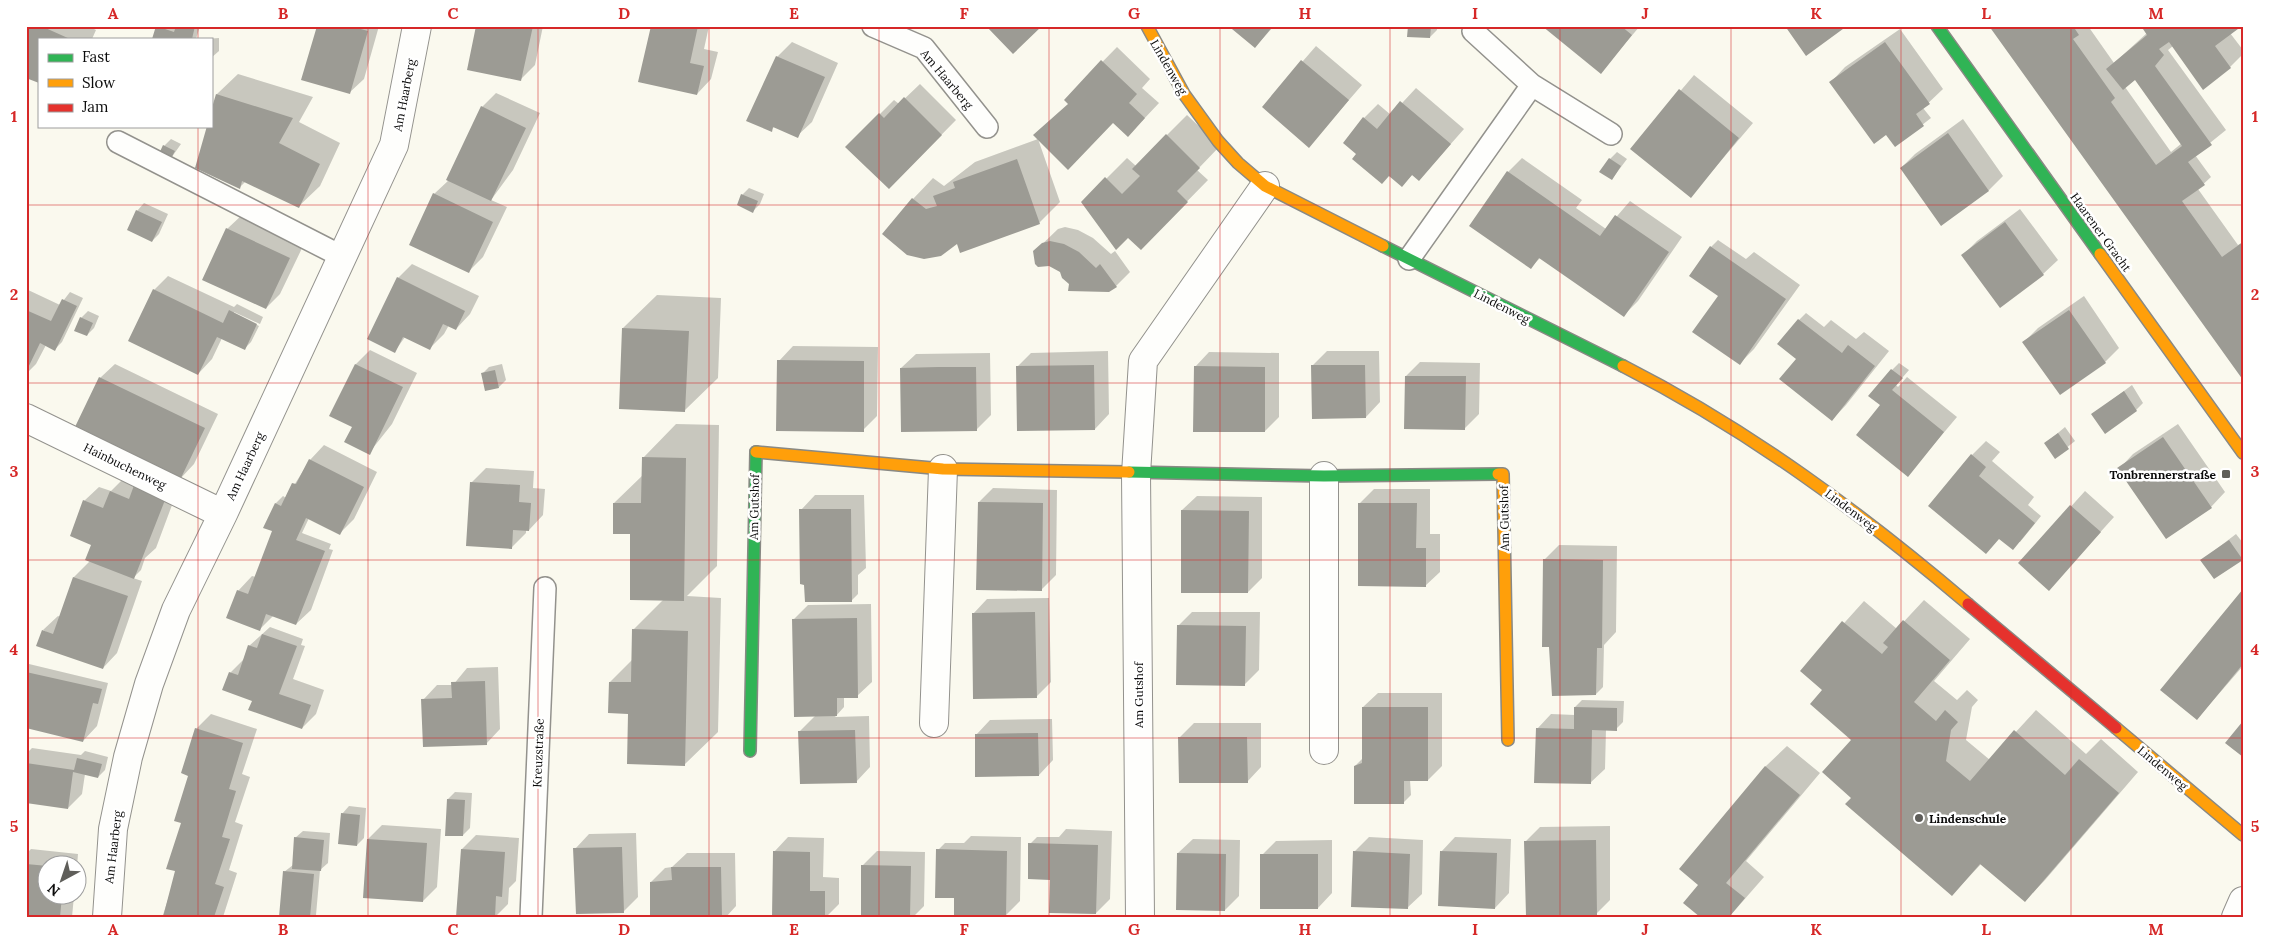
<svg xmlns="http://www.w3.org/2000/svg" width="2269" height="943" font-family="Lora,serif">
<rect width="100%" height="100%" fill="#faf9ee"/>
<path fill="#0003" fill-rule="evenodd" d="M26 26H88L96 30 92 39H39Z
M200 26 196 39H154L157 26Z
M318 26H379L364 79 349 93Z
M477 26H543L535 65 520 80Z
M652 26H709L704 49 718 52 711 79 697 94Z
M1236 26H1274L1255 47Z
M1409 26H1437V30L1430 37Z
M1545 26H1640L1601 72Z
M1991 26H2088L2114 63 2147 33H2230L2243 50V54L2230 67 2173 46 2168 50 2226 130 2195 155 2211 177 2198 189 2238 245 2243 242V378ZM2136 79 2182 143 2171 152 2125 87Z
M1900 29 1943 89 1923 108 1931 118 1895 146 1891 130 1831 82 1845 67Z
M219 38V51L211 58V39H204Z
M792 42 838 63 812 122 797 136 775 126 771 130 777 57Z
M1316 46 1362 85 1309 146 1263 107Z
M1117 47 1150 79 1142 88 1159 103 1142 121H1113L1069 104 1065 100Z
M238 74 313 97 299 122 340 143 320 186 299 206 246 181 239 188 211 126V116L217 94Z
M1694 75 1753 123 1691 196 1632 148Z
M920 84 956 120 889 188 847 147 894 100 899 104Z
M1416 88 1464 129 1419 180 1413 174 1402 185 1358 154 1364 118 1378 104 1391 115Z
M496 93 540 113 513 170 491 200 507 207 483 257 468 272 434 194 449 180 482 107Z
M1187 115 1220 146 1197 170 1208 180 1161 228 1128 236 1082 203 1127 158 1136 166Z
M1963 119 2003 176 1989 190 1941 224 1901 168 1915 154Z
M171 139 181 144 169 161 164 146Z
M1038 139 1060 202 1039 223 958 242 913 199 933 178 944 186 975 162Z
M1617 152 1627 159 1612 179 1610 159Z
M1522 158 1582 200 1576 208 1606 229 1630 201 1682 237 1638 301 1624 315 1540 258 1531 267 1508 172Z
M749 188 764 194 760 204 753 211 742 195Z
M144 203 168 214 159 234 152 241 128 229 137 211Z
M2020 209 2058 260 2043 274 2000 306 1963 255 1977 241Z
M242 215 304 244 280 294 266 308 227 229Z
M1065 227 1078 230 1093 238 1111 254 1115 251 1130 272 1116 286 1070 283 1061 272 1034 252 1058 229Z
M1718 240 1746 259 1754 252 1800 285 1754 349 1740 363 1719 295 1711 247Z
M412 264 479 296 470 314 456 329 449 325 444 334 430 348 405 337 395 351 398 278Z
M168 276 234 307 237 304 263 317 260 324 234 312V314L259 326 251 342 244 349 222 338 212 359 198 374 154 290Z
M26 289 60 305 70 292 83 298 62 342 55 349 46 345 36 364 26 374Z
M657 295 721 298 718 378 684 411 623 328Z
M2084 296 2119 348 2105 362 2024 342 2038 328Z
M88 311 99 316 94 328 87 335 81 318Z
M1806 313 1824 327 1831 320 1856 339 1864 332 1889 351 1846 405 1832 420 1797 358 1799 320Z
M793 346 878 347 877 416 863 430 779 361Z
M370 350 417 373 392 424 369 453 354 426 331 415 356 364Z
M1108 351 1109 414 1095 429 1017 367 1031 353Z
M1327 351H1379L1380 402 1366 417 1312 366Z
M1209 352 1279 353V417L1265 431 1195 367Z
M990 353 991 415 976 430 901 368 916 354Z
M1420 362 1480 363 1479 414 1465 428 1406 376Z
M1899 363 1909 370 1896 385 1898 387 1907 377 1957 417 1908 475 1882 405 1892 370Z
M115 364 218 414 194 464 180 479 100 378Z
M502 364 506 380 499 387 482 374 489 367Z
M2132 385 2143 403 2136 410 2093 414Z
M676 424 719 425 717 566 687 596 721 598 718 732 684 765 629 713 610 682 633 659 634 629 664 599 632 533 614 503 643 475V458Z
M2178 424 2225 492 2211 507 2119 469 2133 454Z
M2065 427 2075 441 2055 457 2046 443Z
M1986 441 2000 452 1992 461 2034 497 2028 505 2041 516 2020 542 2000 538 1972 455Z
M324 445 377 472 354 519 340 533 309 518 302 533 331 544 329 549 333 550 311 610 296 624 274 615 259 630 238 591 252 576 256 577 274 530 265 527 276 503 283 496 286 498 310 460Z
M486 468 534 471 533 488 545 489 543 515 529 530H526V533L511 548 471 483Z
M125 477 175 497 156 548 145 558 141 570 133 578 142 581 117 653 103 668 43 630 58 616 61 617 74 577 90 561 92 545 84 501 99 487 111 491Z
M993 488 1057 490 1056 575 1041 590 979 502Z
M1374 489H1430V534H1440V572L1425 586 1359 504Z
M2085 491 2114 517 2049 589 2020 563Z
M815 495H864L866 568 858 575V594L851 601 801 510Z
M1197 496 1262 497V578L1248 592 1182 510Z
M2236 534 2243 543V558L2214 578 2202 560Z
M1559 545 1617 546 1616 632 1604 645 1603 687 1596 694 1551 646 1544 560Z
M2243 591V666L2197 719Z
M1049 598 1051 682 1036 697 973 614 987 599Z
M1924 600 1970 639 1934 681 1957 700 1967 690 1978 700 1972 707 1966 740 1990 760 2036 710 2086 754 2101 739 2138 772 2045 880 2025 901 1981 864 1952 895 1853 798V739L1824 690 1801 671 1864 601 1897 629Z
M871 604 872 682 857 696H844V707L835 717 869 716 870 767 856 782 800 731 816 715 794 619 808 605Z
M1192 612H1260L1259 670 1245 684 1178 626Z
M270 627 303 639 301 645 305 646 293 679 324 690 316 714 302 728 254 700 230 673 245 658 249 646Z
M29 664 108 683 97 726 83 741 26 727V666Z
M498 667 500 729 486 744 423 700 437 685H453L467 668Z
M1378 693H1442V766L1428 780H1410L1411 795 1404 802 1355 766 1362 759 1363 707Z
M1582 700 1624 701 1623 722 1616 729H1606L1605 769 1590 783 1537 729 1551 714 1575 715V707Z
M211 714 257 729 242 774 250 777 235 822 243 825 229 870 237 873 223 917H167L163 915 177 871 196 729Z
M1052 719 1053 760 1039 775 976 735 990 720Z
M1194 723H1261V767L1247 782 1180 737Z
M1787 746 1820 773 1746 861 1764 877 1729 917H1702L1700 885 1681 869 1766 766Z
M32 748 81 755 85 751 108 757 105 770 98 777 85 774 82 794 68 808 26 802V754Z
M455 792 472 793 470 828 463 835 448 799Z
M349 806 366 808 364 838 357 845 342 814Z
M382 825 441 829 437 887 423 901 368 839Z
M1610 826V900L1596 914 1526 841 1540 827Z
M1066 829 1112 831 1110 899 1096 913 1051 877 1030 844 1037 837H1059Z
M303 831 330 833 328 863 320 870 316 915 280 917 284 872 293 865 295 838Z
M636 833 638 897 624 911 575 849 589 834Z
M476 835 519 838 516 881 509 888 508 904 495 917H469L462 849Z
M971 836 1021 837 1020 901 1005 916 938 850 945 843H964Z
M788 837 824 838 823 877 839 878V904L826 917H773L774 852Z
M1369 837 1423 840 1422 894 1407 908 1354 852Z
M1455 837 1511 839 1509 893 1495 908 1441 852Z
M1193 839 1240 840 1239 896 1225 910 1178 853Z
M1332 840V893L1318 908 1262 855 1276 841Z
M31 849 78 854 77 866H48V896H74L72 917H26V854Z
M877 851 925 852 924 906 913 917H862V866Z
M687 853H735L736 906 726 917H651V882L665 868 672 867Z"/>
<path fill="#9c9b94" d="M26 26H41L70 39H39V83L26 78Z
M156 26 174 32 176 26H195L192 39H152Z
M317 26H350L368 31 350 94 301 80Z
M476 26H533L521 81 467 70Z
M651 26H698L690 63 704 66 697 95 638 82Z
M986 26H1042L1013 54Z
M1234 26H1273L1255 48 1232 29Z
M1408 26H1431L1430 38 1407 37Z
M1542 26H1621L1632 35 1601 74Z
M1785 26H1847L1806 56Z
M1989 26H2073L2079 35 2073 39 2115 98 2111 102 2156 165 2182 146 2135 80 2123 90 2106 69 2147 35 2141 26H2242L2215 46 2231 68 2203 90 2169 42 2159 49 2164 55 2155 66 2212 145 2188 162 2205 185 2182 201 2222 257 2243 242V380Z
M1885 42 1930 104 1916 114 1924 126 1895 147 1886 135 1874 144 1829 82Z
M776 56 825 77 798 138 773 127 772 132 746 121Z
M1101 60 1137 94 1129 103 1145 118 1128 137 1113 123 1068 170 1033 135 1068 104 1064 100Z
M1301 60 1349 100 1309 148 1262 107Z
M1679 89 1739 138 1691 198 1630 149Z
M216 94 293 118 279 143 320 164 299 208 242 181 240 189 195 168 207 126H211V111Z
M904 97 942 135 889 189 845 147 879 113 884 118Z
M1400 101 1451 144 1419 181 1412 175 1402 187 1389 176 1382 184 1352 159 1356 154 1343 143 1363 117 1377 129Z
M481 106 526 128 491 201 446 180Z
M1948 133 1989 191 1941 226 1900 168Z
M1166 134 1200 168 1177 191 1188 202 1141 250 1128 238 1116 250 1081 202 1105 177 1122 194 1140 176 1132 169Z
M163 145 175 151 169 162 158 156Z
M1609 158 1621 166 1612 180 1599 172Z
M1017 159 1040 224 960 253 957 244 941 256 924 259 907 255 882 234 912 198 926 209 937 206 933 196 955 188 953 182Z
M1507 171 1600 236 1615 215 1669 252 1624 317 1539 258 1531 269 1469 226Z
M433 193 493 222 469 273 409 245Z
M741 194 758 201 753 213 737 205Z
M136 210 162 222 152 242 127 230Z
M2005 222 2044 275 2000 308 1961 255Z
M226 228 290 258 266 309 202 280Z
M1050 241 1064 244 1079 252 1096 268 1100 264 1117 287 1109 292 1068 291 1069 284 1062 278 1060 272 1049 266 1038 267 1035 264 1033 251 1042 243Z
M1710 246 1786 299 1740 365 1692 332 1718 296 1689 276Z
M397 277 465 311 456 330 443 324 430 350 403 337 395 353 367 339Z
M153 289 223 323 229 310 257 324 245 350 217 337 198 375 128 341Z
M62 299 77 306 55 351 40 343 26 372V310L51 321Z
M2069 310 2106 363 2060 395 2022 342Z
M80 317 93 323 87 336 74 331Z
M1798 319 1842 353 1848 345 1875 366 1832 421 1779 379 1796 359 1777 344Z
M622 328 689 331 685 412 619 409Z
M777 360 864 361V432L776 431Z
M355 364 403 387 370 455 344 442 352 427 329 416Z
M1094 365 1095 430 1017 431 1016 366Z
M1311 365H1365L1366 418 1312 419Z
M1194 366 1265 367V432H1193Z
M938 367H976L977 431 901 432 900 368Z
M1891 369 1903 378 1892 390 1944 432 1908 477 1856 435 1880 405 1868 396Z
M495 370 499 388 485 391 481 373Z
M1405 376H1466L1465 430 1404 429Z
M99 377 205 428 180 480 74 429Z
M2124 391 2137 411 2105 434 2091 414Z
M2058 433 2069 449 2055 459 2044 443Z
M2163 437 2212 508 2166 539 2117 468Z
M1971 454 1986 467 1979 476 2035 523 2013 550 1999 539 1986 554 1928 506Z
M642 457 686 458 684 601 630 600V534H613V503H641Z
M309 459 364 487 340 535 306 518 296 540 325 551 296 625 266 614 260 631 226 618 237 590 248 594 272 531 263 528 275 503 281 506 292 483 296 484Z
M136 480 167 495 134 579 85 560 91 545 70 536 83 500 103 508 110 491 129 499Z
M470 482 520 485 519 502 531 503 529 531 513 530 512 549 466 546Z
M978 502 1043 503 1042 591 976 590Z
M1358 503H1417L1416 548H1426V587L1358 586Z
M2070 505 2101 532 2049 591 2018 563Z
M799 509H851L852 602H805L804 585 800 584Z
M1181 510 1249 511 1248 593H1181Z
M2229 540 2243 560 2214 579 2200 560Z
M1543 559 1603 560 1602 648H1597L1596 695 1552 696 1549 647H1542Z
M73 577 128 596 103 669 36 646 42 630 53 634Z
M2243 589V664L2197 720 2160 690Z
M1035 612 1037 698 973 699 972 613Z
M857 618 858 698H837V716L794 717 792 619Z
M1903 620 1950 660 1914 702 1936 721 1945 710 1958 722 1951 730 1946 761 1970 781 2014 730 2065 775 2079 759 2119 793 2025 902 1980 864 1952 896 1845 804 1851 798 1822 772 1851 740 1810 704 1822 690 1800 671 1842 621 1882 654 1888 647 1883 643Z
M1177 625 1246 626 1245 686 1176 685Z
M632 629 688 631 685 766 627 764 628 714 608 713 609 682H631Z
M262 634 297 646 279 694 311 705 302 729 248 710 252 701 222 690 229 672 238 675 248 645 257 648Z
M26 672 102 689 98 704 93 703 83 742 26 728Z
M485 681 487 745 423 747 421 699 452 698 451 682Z
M1362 707H1428V781H1404V804H1354V766L1362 763Z
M1574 707 1617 708V731L1592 730 1591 784 1534 783 1536 728 1574 729Z
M2243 721V757L2225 743Z
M195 728 243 743 229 789 236 791 222 837 230 839 215 884 224 887 214 917H163L175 871 166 869 181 823 174 821 188 776 181 773Z
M855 730 857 783 800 784 798 731Z
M1038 733 1039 776 975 777V734Z
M1178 737H1247L1248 783H1179Z
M77 758 102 764 98 778 73 772 68 809 26 803V763L74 770Z
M1765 766 1800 795 1726 883 1745 898 1729 917H1700L1683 903 1698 885 1679 869Z
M447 799 465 800 463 836H445Z
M341 813 360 815 357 846 338 844Z
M294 837 324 840 321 871 292 869Z
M367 839 427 843 423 902 363 898Z
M1596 840 1597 915 1526 916 1524 841Z
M1028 843 1098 845 1096 914 1049 913 1050 880 1028 879Z
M622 847 624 913 576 914 573 848Z
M461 849 505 852 502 897 496 896 495 917H456Z
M936 849 1007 851 1006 917 954 916V898H935Z
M773 851 810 852V891H825V917H772Z
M1353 851 1410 854 1408 909 1351 907Z
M1440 851 1497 853 1495 909 1438 906Z
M1177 853 1226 854 1225 911 1176 910Z
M1260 854H1318V909H1260Z
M26 864 48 866V896H62L60 917H26Z
M861 865 911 866 910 917H861Z
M671 867H721L722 917H650V882L672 880Z
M283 871 314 874 310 917H279Z"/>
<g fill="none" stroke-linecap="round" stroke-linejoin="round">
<g stroke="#93928d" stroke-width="24">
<path id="lane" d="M873 26 924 48 987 127
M1473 31 1532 85 1611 134
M118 142 341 256
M1409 259 1532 85
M531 917 545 588"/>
</g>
<g stroke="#93928d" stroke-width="30">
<path id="street" d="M26 418 223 514
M934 723 943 469
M1324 750V476
M107 917 113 829 128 757 149 684 176 610 223 514 394 145 417 26
M1140 917 1136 474 1143 361 1265 186
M2236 917 2243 901"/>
</g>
<g stroke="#898984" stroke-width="14">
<path id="fast" d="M1937 26 2100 254
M1383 246 1623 366
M1129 472 1324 476 1498 474
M750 751 756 452"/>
</g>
<g stroke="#898984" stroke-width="14">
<path id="slow" d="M1147 26 1184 94 1218 141 1238 163 1265 186 1383 246
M2100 254 2243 453
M1623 366C1749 430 1861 513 1968 604
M756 452 943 469 1129 472
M1498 474H1503L1508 740
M2116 728 2243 835"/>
</g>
<g stroke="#898984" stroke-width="14">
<path id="jam" d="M1968 604 2116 728"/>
</g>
<use href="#lane" stroke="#fefefc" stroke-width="21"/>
<use href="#street" stroke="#fefefc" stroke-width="28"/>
<use href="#fast" stroke="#30b455" stroke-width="11"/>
<use href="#slow" stroke="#ff9f0a" stroke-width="11"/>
<use href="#jam" stroke="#e5322d" stroke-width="11"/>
</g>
<path fill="none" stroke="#d62828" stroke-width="1" stroke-opacity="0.55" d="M198 26V39M368 26V917M538 26V917M709 26V917M879 26V917M1049 26V917M1220 26V917M1390 26V917M1560 26V917M1731 26V917M1901 26V917M2071 26V917M198 126V917M26 205H2243M26 383H2243M26 560H2243M26 738H2243"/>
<g fill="#5f5e5a" stroke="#fff" stroke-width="2">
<rect x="2221" y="469" width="10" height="10" rx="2.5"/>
<circle cx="1919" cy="818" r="5"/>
</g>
<g text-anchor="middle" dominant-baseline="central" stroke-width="5" stroke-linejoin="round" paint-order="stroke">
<g font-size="12" fill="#0b0b0b" stroke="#fff">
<text transform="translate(1169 67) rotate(60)">Lindenweg</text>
<text transform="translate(947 79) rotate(50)">Am Haarberg</text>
<text transform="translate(404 95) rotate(-79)">Am Haarberg</text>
<text transform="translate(2101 232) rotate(54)">Haarener Gracht</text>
<text transform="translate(1502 306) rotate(27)">Lindenweg</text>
<text transform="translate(125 466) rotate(26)">Hainbuchenweg</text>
<text transform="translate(245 466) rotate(-65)">Am Haarberg</text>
<text transform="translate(754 507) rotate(-89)">Am Gutshof</text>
<text transform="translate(1851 510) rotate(37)">Lindenweg</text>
<text transform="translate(1504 518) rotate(-91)">Am Gutshof</text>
<text transform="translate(1138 695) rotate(-90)">Am Gutshof</text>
<text transform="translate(538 753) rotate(-88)">Kreuzstraße</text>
<text transform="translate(2163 768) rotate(40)">Lindenweg</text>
<text transform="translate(113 847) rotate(-83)">Am Haarberg</text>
</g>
<g font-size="12" font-weight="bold" fill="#0b0b0b" stroke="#fff" text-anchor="end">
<text x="2216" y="474">Tonbrennerstraße</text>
<text x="1929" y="818" text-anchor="start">Lindenschule</text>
</g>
</g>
<rect width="2269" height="943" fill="none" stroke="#ffffff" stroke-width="55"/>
<rect x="38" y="38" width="175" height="90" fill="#ffffff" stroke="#9d9d9d"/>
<rect x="48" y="54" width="25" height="8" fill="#30b455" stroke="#9d9d9d"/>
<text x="82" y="62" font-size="15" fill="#0b0b0b">Fast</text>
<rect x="48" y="79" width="25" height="8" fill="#ff9f0a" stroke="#9d9d9d"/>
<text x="82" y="88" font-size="15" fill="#0b0b0b">Slow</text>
<rect x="48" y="104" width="25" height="8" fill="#e5322d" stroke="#9d9d9d"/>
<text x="82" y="112" font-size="15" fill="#0b0b0b">Jam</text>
<g transform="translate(62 880) rotate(220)"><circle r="24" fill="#ffffff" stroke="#9d9d9d"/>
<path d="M0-4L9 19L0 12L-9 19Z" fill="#5f5e5a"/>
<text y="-8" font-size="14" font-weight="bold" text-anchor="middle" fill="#0b0b0b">N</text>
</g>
<rect x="28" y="28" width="2214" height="888" fill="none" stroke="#d62828" stroke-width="2"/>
<g font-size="16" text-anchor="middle" font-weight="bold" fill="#d62828">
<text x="113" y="19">A</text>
<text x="283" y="19">B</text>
<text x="453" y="19">C</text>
<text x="624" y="19">D</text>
<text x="794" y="19">E</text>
<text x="964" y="19">F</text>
<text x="1134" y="19">G</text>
<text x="1305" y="19">H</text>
<text x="1475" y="19">I</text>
<text x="1645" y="19">J</text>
<text x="1816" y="19">K</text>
<text x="1986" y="19">L</text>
<text x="2156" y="19">M</text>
<text x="14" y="122">1</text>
<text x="2255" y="122">1</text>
<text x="14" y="300">2</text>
<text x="2255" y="300">2</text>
<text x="14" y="477">3</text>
<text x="2255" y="477">3</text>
<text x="14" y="655">4</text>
<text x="2255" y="655">4</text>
<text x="14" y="832">5</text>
<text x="2255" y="832">5</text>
<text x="113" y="935">A</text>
<text x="283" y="935">B</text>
<text x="453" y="935">C</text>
<text x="624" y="935">D</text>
<text x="794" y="935">E</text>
<text x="964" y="935">F</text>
<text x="1134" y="935">G</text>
<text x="1305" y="935">H</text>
<text x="1475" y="935">I</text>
<text x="1645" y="935">J</text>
<text x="1816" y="935">K</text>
<text x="1986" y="935">L</text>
<text x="2156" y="935">M</text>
</g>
</svg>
